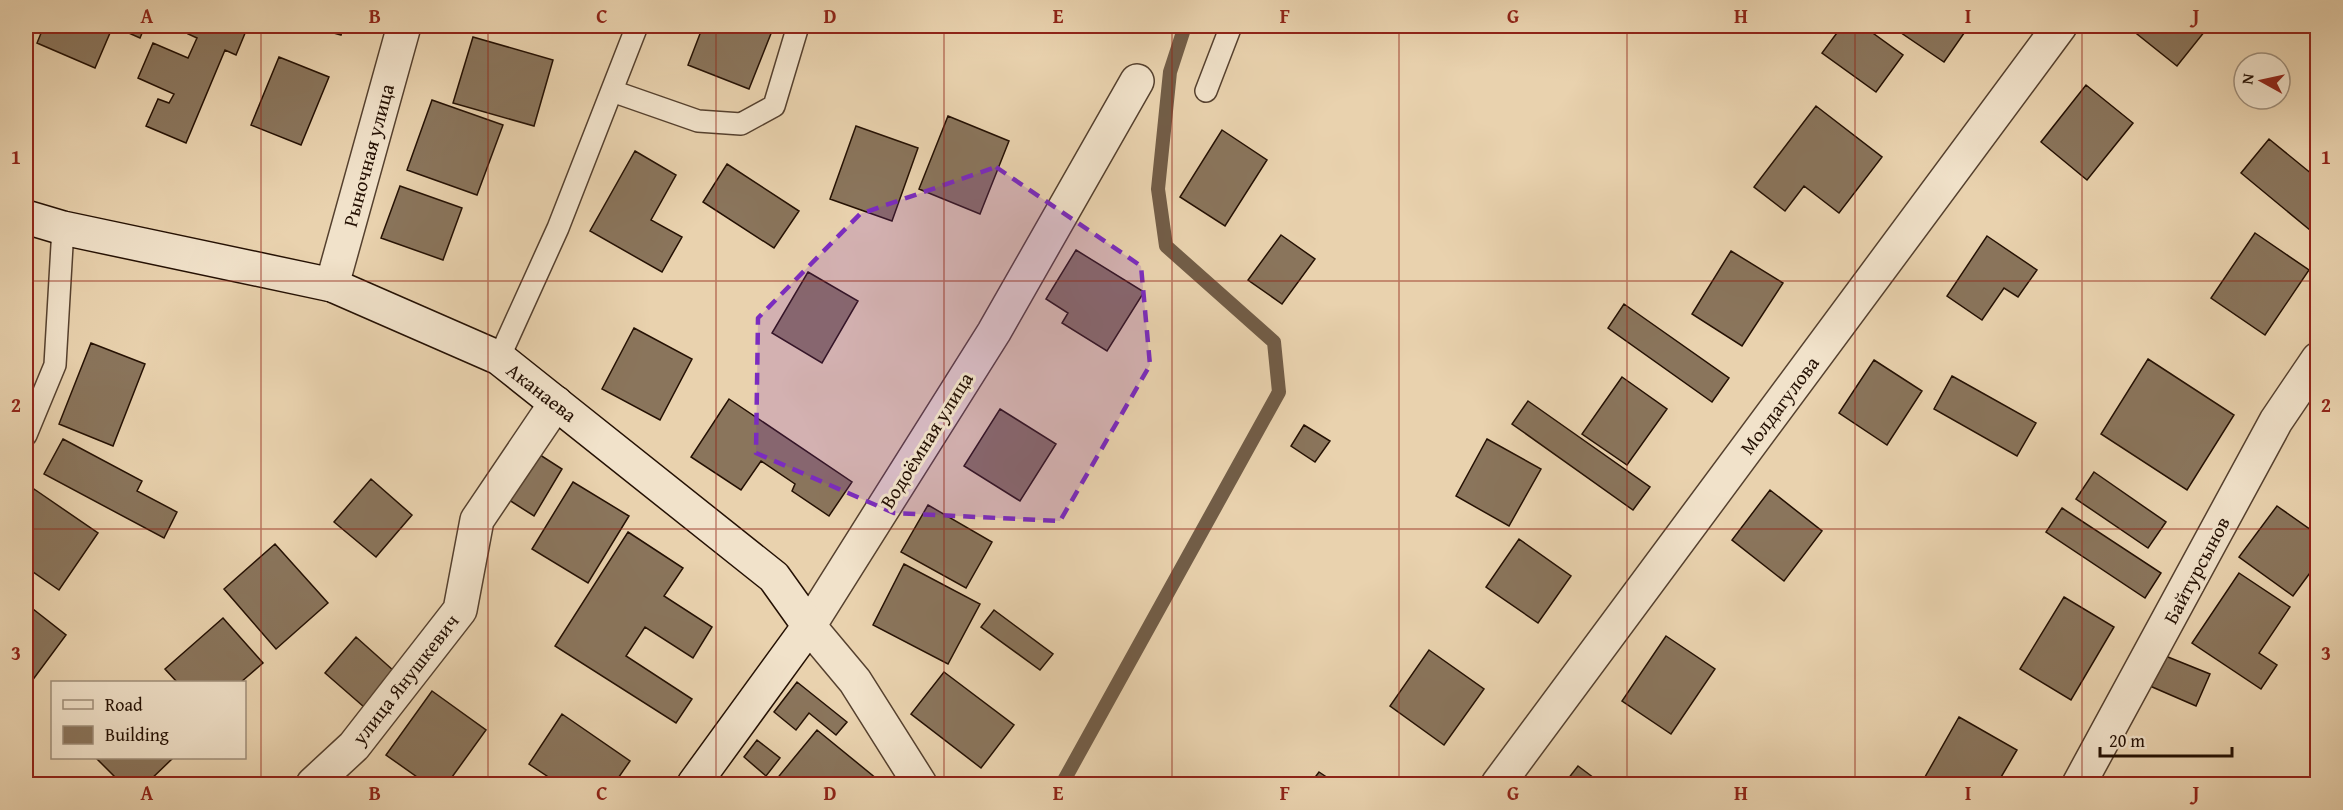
<svg xmlns="http://www.w3.org/2000/svg" width="2343" height="810" font-family="'Gentium Book Plus',serif">
<rect width="100%" height="100%" fill="#e9d2ae"/>
<filter id="stains"><feTurbulence type="fractalNoise" baseFrequency=".00333" numOctaves="4"/><feColorMatrix values="0 0 0 0 .2 0 0 0 0 .09 0 0 0 0 .02 0 0 0 .5 -.17"/></filter>
<radialGradient id="worn" r=".72"><stop offset=".6" stop-color="#630" stop-opacity="0"/><stop offset="1" stop-color="#630" stop-opacity=".3"/></radialGradient>
<g fill="none" stroke-linecap="round" stroke-linejoin="round">
<path stroke="#725d47" stroke-width="14" d="M1062 784 1279 392 1274 342 1166 246 1158 189 1170 72 1185 26"/>
</g>
<path fill="#8a755c" stroke="#241003" stroke-width="1.5" d="M44 26H145L140 38 113 26 95 68 37 43Z
M192 26H248L236 55 225 50 186 143 146 126 158 99 169 103 174 94 138 78 153 43 188 58 197 38 188 34Z
M309 26H344L341 35Z
M703 26H774L749 89 688 65Z
M1842 26H1863L1903 55 1876 92 1822 53Z
M1891 26H1969L1944 62Z
M2127 26H2209L2177 66Z
M473 37 553 60 534 126 453 103Z
M279 57 329 77 301 145 251 125Z
M2086 85 2133 123 2087 180 2041 142Z
M432 100 503 125 477 195 407 170Z
M1816 106 1882 157 1839 213 1804 186 1785 211 1754 187Z
M948 116 1009 141 980 214 919 189Z
M856 126 918 148 892 221 830 199Z
M1222 130 1267 160 1225 226 1180 197Z
M2269 139 2318 179 2316 235 2241 173Z
M635 151 676 175 651 220 682 237 662 272 590 231Z
M727 164 799 211 774 248 703 202Z
M400 186 462 208 443 260 381 238Z
M2255 233 2309 270 2265 335 2211 298Z
M1281 235 1315 259 1282 304 1248 280Z
M1987 236 2037 270 2018 297 2004 288 1982 320 1947 296Z
M1076 250 1144 292 1107 351 1062 323 1068 313 1046 299Z
M1731 251 1783 283 1742 346 1692 314Z
M808 272 858 301 822 363 772 333Z
M1624 304 1729 378 1712 402 1608 328Z
M634 328 692 359 660 420 602 389Z
M91 343 145 364 113 446 59 424Z
M2148 359 2234 415 2187 490 2101 434Z
M1874 360 1922 391 1887 445 1839 413Z
M1952 376 2036 423 2017 456 1934 409Z
M1622 377 1667 409 1627 465 1582 434Z
M729 399 852 482 829 516 792 491 795 484 761 461 741 490 691 457Z
M1528 401 1650 487 1633 510 1512 424Z
M1000 409 1056 444 1020 501 964 466Z
M1304 425 1330 441 1315 462 1291 446Z
M63 439 142 481 137 491 177 512 164 538 44 474Z
M1487 439 1541 469 1509 526 1456 496Z
M537 453 562 469 534 516 509 500Z
M2094 472 2166 522 2148 548 2076 499Z
M371 479 412 515 376 557 334 522Z
M573 482 629 516 588 583 532 549Z
M34 489 98 533 59 590 26 567V502Z
M1770 490 1822 531 1784 581 1732 540Z
M928 505 992 542 966 588 901 552Z
M2277 506 2318 535V562L2293 596 2239 557Z
M2062 508 2161 573 2145 598 2046 532Z
M628 532 683 568 664 596 712 627 693 658 645 627 626 656 692 699 676 723 555 646Z
M1519 539 1571 576 1538 623 1486 587Z
M275 544 328 603 276 649 224 589Z
M904 564 980 604 948 664 873 625Z
M2239 573 2290 607 2259 653 2277 665 2261 689 2192 643Z
M2064 597 2114 627 2071 700 2020 669Z
M33 609 66 635 26 689V619Z
M994 610 1053 654 1040 670 981 627Z
M223 618 263 663 241 682H177L165 669Z
M1666 636 1715 669 1671 734 1622 701Z
M356 637 394 671 364 707 325 673Z
M1429 650 1484 689 1444 745 1390 706Z
M2163 655 2210 674 2196 706 2150 686Z
M944 672 1014 725 981 768 911 714Z
M797 682 847 722 836 735 809 713 796 730 774 712Z
M432 691 486 730 447 784H427L386 755Z
M562 714 630 761 614 784H559L529 764Z
M1959 717 2017 750 1997 784H1921Z
M817 730 877 779 872 784H780L775 781Z
M757 740 780 758 766 776 744 757Z
M96 758H173L146 784H122Z
M1578 766 1602 784H1564Z
M1319 772 1337 784H1310Z"/>
<g fill="none" stroke-linecap="round" stroke-linejoin="round">
<g stroke="#55402e" stroke-width="24">
<path id="lane" d="M612 91 698 121 741 124 774 106 798 26
M1206 91 1231 26
M499 358 558 228 637 26
M26 435 55 365 63 228"/>
</g>
<g stroke="#55402e" stroke-width="36">
<path id="street" d="M332 285 404 26
M313 784 354 746 460 610 477 520 556 403
M920 784 855 681 809 626 994 332 1137 81
M1498 784 2060 26
M2079 784 2276 421 2318 359"/>
</g>
<g stroke="#241003" stroke-width="36">
<path id="secondary" d="M26 217 63 228 332 285 499 358 774 577 809 626 694 784"/>
</g>
<use href="#lane" stroke="#f1e2ca" stroke-width="21"/>
<use href="#street" stroke="#f1e2ca" stroke-width="33"/>
<use href="#secondary" stroke="#f1e2ca" stroke-width="33"/>
</g>
<path fill="#7b2cbf" fill-opacity="0.2" stroke="#7b2cbf" stroke-width="4.5" stroke-dasharray="12 8" stroke-linejoin="round" d="M996 167 1141 266 1150 365 1060 521 894 513 756 453 758 318 860 214Z"/>
<path fill="none" stroke="#8f2418" stroke-width="1.5" stroke-opacity="0.55" d="M261 26V784M488 26V784M716 26V784M944 26V784M1172 26V784M1399 26V784M1627 26V784M1855 26V784M2082 26V784M26 281H2318M26 529H2318"/>
<g text-anchor="middle" dominant-baseline="central" stroke-width="6" stroke-linejoin="round" paint-order="stroke">
<g font-size="20" fill="#241003" stroke="#f1e2ca">
<text transform="translate(368 155) rotate(-75)">Рыночная улица</text>
<text transform="translate(542 392) rotate(38)">Аканаева</text>
<text transform="translate(1779 405) rotate(-53)">Молдагулова</text>
<text transform="translate(926 440) rotate(-58)">Водоёмная улица</text>
<text transform="translate(2196 570) rotate(-62)">Байтурсынов</text>
<text transform="translate(405 679) rotate(-52)">улица Янушкевич</text>
</g>
</g>
<rect width="2343" height="810" fill="none" stroke="#e9d2ae" stroke-width="66"/>
<rect x="51" y="681" width="195" height="78" fill="#f1e2ca" stroke="#9f8e7a" stroke-width="1.5"/>
<rect x="63" y="700" width="30" height="9" fill="#f1e2ca" stroke="#9f8e7a" stroke-width="1.5"/>
<text x="105" y="711" font-size="18" fill="#241003">Road</text>
<rect x="63" y="726" width="30" height="18" fill="#8a755c" stroke="#9f8e7a" stroke-width="1.5"/>
<text x="105" y="741" font-size="18" fill="#241003">Building</text>
<g transform="translate(2262 81) rotate(278)"><circle r="28" fill="#f1e2ca" stroke="#9f8e7a" stroke-width="1.5"/>
<path d="M0-4.5L10 22L0 15L-10 22Z" fill="#8f2418"/>
<text y="-9" font-size="16" font-weight="bold" text-anchor="middle" fill="#241003">N</text>
</g>
<path d="M2100 747v9h132v-9" fill="none" stroke="#241003" stroke-width="3"/>
<text x="2109" y="747" font-size="18" fill="#241003" stroke="#f1e2ca" stroke-width="4.5" paint-order="stroke">20 m</text>
<rect x="33" y="33" width="2277" height="744" fill="none" stroke="#8f2418" stroke-width="2"/>
<g font-size="20" text-anchor="middle" font-weight="bold" fill="#8f2418">
<text x="147" y="23">A</text>
<text x="375" y="23">B</text>
<text x="602" y="23">C</text>
<text x="830" y="23">D</text>
<text x="1058" y="23">E</text>
<text x="1285" y="23">F</text>
<text x="1513" y="23">G</text>
<text x="1741" y="23">H</text>
<text x="1968" y="23">I</text>
<text x="2196" y="23">J</text>
<text x="16" y="164">1</text>
<text x="2326" y="164">1</text>
<text x="16" y="412">2</text>
<text x="2326" y="412">2</text>
<text x="16" y="660">3</text>
<text x="2326" y="660">3</text>
<text x="147" y="800">A</text>
<text x="375" y="800">B</text>
<text x="602" y="800">C</text>
<text x="830" y="800">D</text>
<text x="1058" y="800">E</text>
<text x="1285" y="800">F</text>
<text x="1513" y="800">G</text>
<text x="1741" y="800">H</text>
<text x="1968" y="800">I</text>
<text x="2196" y="800">J</text>
</g>
<rect width="100%" height="100%" filter="url(#stains)"/>
<rect width="100%" height="100%" fill="url(#worn)"/>
</svg>
